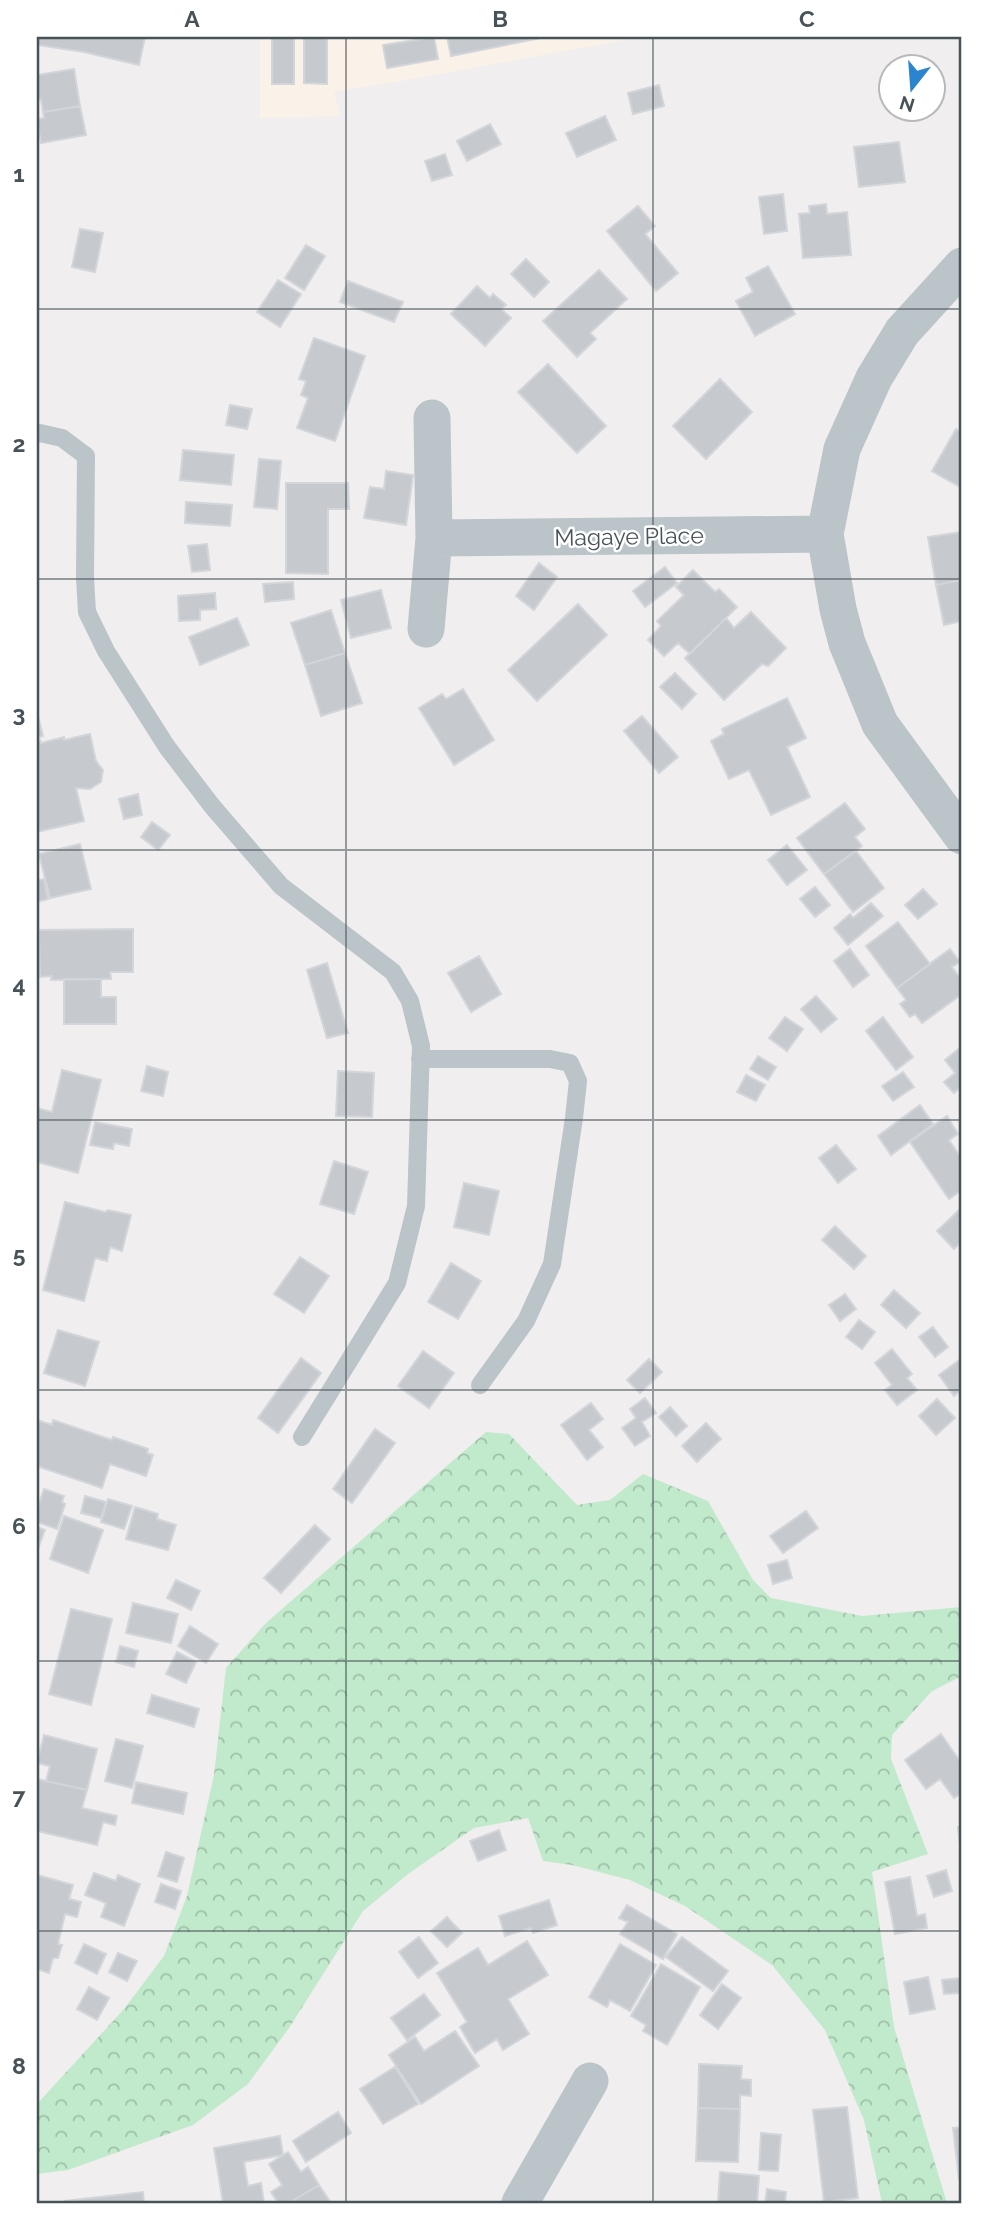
<svg xmlns="http://www.w3.org/2000/svg" width="999" height="2240" font-family="Raleway,sans-serif">
<defs>
<pattern id="forest-crowns" width="20" height="18" patternUnits="userSpaceOnUse" patternTransform="scale(1.75)"><rect width="20" height="18" fill="#c0eacb"/><path d="M2 6a3 3 0 1 1 6 0M12 15a3 3 0 1 1 6 0" fill="none" stroke="#9ec0a8"/></pattern>
</defs>
<rect width="100%" height="100%" fill="#f0eeee"/>
<path fill="#faf2e8" d="M260 37H641L407 80 334 92 340 116 260 118Z"/>
<path fill="url(#forest-crowns)" d="M486 1432 509 1434 577 1505 610 1500 643 1474 708 1501 753 1580 771 1598 862 1616 962 1607V1676L932 1691 892 1735 891 1759 928 1854 872 1872 894 2027 947 2203H882L864 2120 825 2030 772 1965 685 1906 630 1880 572 1865 543 1861 528 1818 474 1828 408 1874 363 1911 289 2028 248 2084 193 2125 68 2170 37 2174V2104L124 2009 164 1956 187 1896 214 1775 226 1668 267 1622Z"/>
<path fill="#c6c9cd" stroke="#d2d5d9" stroke-width="2" d="M37 37H145L139 65 84 52 37 45Z
M272 37H294V84H272Z
M304 37H327V84L304 83Z
M434 37 438 59 387 68 383 45Z
M447 37H541V38L451 56Z
M74 69 80 106 43 112 41 99 37 100V75Z
M659 85 664 106 633 114 628 93Z
M80 106 86 135 41 143 37 119 44 118 43 112Z
M605 116 616 140 577 157 566 133Z
M490 124 501 144 467 161 457 141Z
M899 142 905 182 859 187 854 147Z
M445 154 452 175 432 181 425 161Z
M783 194 787 231 764 234 759 197Z
M826 204 827 214 847 212 851 255 803 258 799 214 810 213 809 206Z
M638 206 655 226 645 234 678 273 656 291 607 231Z
M80 229 103 233 95 272 72 267Z
M306 245 325 256 304 290 285 278Z
M526 259 549 282 534 297 511 274Z
M768 266 795 314 755 336 736 301 753 292 746 278Z
M599 270 627 299 590 333 596 339 577 357 543 321Z
M278 280 301 294 280 327 257 312Z
M348 281 403 302 394 322 340 302Z
M477 286 490 298 493 294 506 305 501 309 511 318 485 346 451 314Z
M314 338 365 356 335 441 297 428 308 398 301 395 306 381 299 379Z
M548 364 606 426 577 453 518 392Z
M720 379 752 412 706 459 673 426Z
M230 405 252 409 247 429 226 425Z
M956 429 962 433V488L932 471Z
M183 450 234 455 231 485 180 480Z
M259 459 281 461 277 509 254 507Z
M386 471 413 475 406 525 364 518 370 487 384 489Z
M286 483H348L349 509H328V574L286 573Z
M186 502 232 505 230 526 185 523Z
M962 532V580L936 585 928 537Z
M207 544 210 570 192 572 188 546Z
M539 563 557 577 534 610 516 596Z
M665 567 677 583 645 607 633 591Z
M693 570 715 592 719 589 737 607 690 654 678 643 664 656 648 640 661 626 657 621 684 595 676 587Z
M962 580V621L944 625 936 585Z
M293 582 294 599 265 602 263 584Z
M381 590 391 628 351 638 341 600Z
M215 593 216 609 200 610V620L179 621 178 596Z
M578 604 607 635 537 701 508 670Z
M331 610 345 653 305 665 291 623Z
M751 612 786 648 768 666 762 664 724 700 685 658 726 618 734 628Z
M237 618 249 645 200 665 189 637Z
M345 653 362 703 321 716 305 665Z
M675 673 696 694 682 709 660 687Z
M463 689 494 740 454 765 419 708 442 694 446 699Z
M787 698 806 738 787 747 810 797 771 815 749 770 729 779 711 741 724 734 722 729Z
M37 712 43 736 37 738Z
M642 716 678 757 659 773 624 731Z
M90 734 96 761 103 770 101 782 90 789 76 788 84 821 37 832V741L40 740 41 743 64 737V740Z
M138 794 142 815 124 819 119 799Z
M845 803 865 829 855 837 862 846 824 874 797 838Z
M152 822 170 835 158 850 141 837Z
M80 844 91 889 50 898 39 854Z
M787 845 807 870 787 885 768 860Z
M856 851 884 888 853 912 824 874Z
M44 879 48 899 37 902V880Z
M815 887 830 905 815 917 800 899Z
M923 889 937 904 918 919 905 905Z
M871 903 883 916 848 945 834 928 850 914 853 918Z
M898 922 930 964 897 988 866 946Z
M133 929V972H110L111 979 51 980 52 976 40 977 39 930Z
M850 949 869 975 853 987 834 961Z
M950 949 960 962 952 967 962 981V994L922 1023 915 1014 910 1017 900 1004 906 1000 897 988Z
M479 956 501 994 471 1012 448 973Z
M327 963 348 1033 327 1038 307 970Z
M64 979H101V997H116V1024H64Z
M816 996 837 1019 821 1032 801 1009Z
M785 1017 803 1029 787 1051 769 1038Z
M883 1017 913 1057 896 1070 866 1031Z
M962 1046V1086L954 1093 944 1082 955 1073 945 1060Z
M758 1056 776 1067 768 1080 750 1069Z
M147 1066 168 1072 163 1096 141 1091Z
M62 1070 101 1080 78 1173 37 1162V1108L52 1112Z
M338 1071 374 1073 372 1117 336 1116Z
M903 1072 914 1087 893 1101 882 1086Z
M746 1075 765 1085 756 1101 737 1092Z
M920 1105 933 1124 891 1155 878 1136Z
M947 1116 958 1134 949 1140 962 1159V1190L949 1199 910 1142Z
M95 1122 132 1129 129 1146 114 1143 113 1149 90 1145Z
M836 1145 856 1169 838 1183 819 1158Z
M334 1161 368 1172 354 1214 320 1204Z
M464 1183 499 1191 489 1235 454 1227Z
M65 1202 105 1212 108 1210 131 1215 122 1251 110 1247 107 1261 95 1258 84 1301 43 1290Z
M962 1207V1241L954 1249 937 1231Z
M835 1226 866 1256 854 1269 822 1240Z
M300 1257 329 1276 304 1313 274 1294Z
M451 1263 481 1281 458 1319 428 1302Z
M894 1290 920 1313 906 1328 881 1305Z
M845 1294 856 1309 840 1321 829 1305Z
M859 1320 875 1332 862 1349 846 1337Z
M933 1327 948 1347 935 1357 919 1337Z
M58 1330 99 1342 85 1386 44 1373Z
M892 1349 912 1374 907 1378 917 1390 897 1405 885 1390 892 1385 875 1363Z
M423 1351 454 1373 429 1408 398 1386Z
M301 1358 321 1373 278 1433 258 1418Z
M962 1358V1389L954 1396 939 1375Z
M649 1359 662 1372 640 1393 627 1380Z
M645 1398 656 1413 642 1422 650 1436 635 1446 622 1428 636 1418 630 1409Z
M937 1399 955 1418 936 1435 919 1416Z
M591 1403 603 1419 589 1430 603 1447 587 1460 561 1425Z
M670 1407 687 1426 676 1436 659 1417Z
M37 1420 52 1425 53 1420 112 1440 113 1437 148 1449 147 1453 153 1455 146 1476 110 1464 102 1488 37 1466Z
M706 1423 721 1439 697 1462 682 1446Z
M375 1429 395 1443 352 1503 333 1489Z
M44 1489 64 1496 62 1502 65 1504 57 1529 37 1522V1510Z
M85 1496 106 1502 101 1518 81 1513Z
M108 1499 132 1506 124 1529 101 1522Z
M135 1507 158 1514 157 1519 176 1525 168 1550 126 1539Z
M806 1511 818 1528 783 1553 770 1536Z
M64 1516 103 1530 88 1573 50 1559Z
M315 1525 330 1539 281 1593 264 1578Z
M37 1527 45 1530 37 1551Z
M787 1560 792 1578 773 1584 768 1565Z
M176 1580 200 1591 191 1610 167 1598Z
M133 1603 178 1614 171 1643 126 1633Z
M71 1609 112 1619 91 1705 49 1694Z
M190 1626 218 1644 206 1663 178 1646Z
M120 1646 138 1651 134 1667 116 1662Z
M177 1652 196 1662 186 1683 166 1674Z
M152 1695 199 1709 194 1727 147 1713Z
M941 1734 962 1764V1793L954 1798 940 1779 926 1789 905 1760Z
M44 1735 97 1749 87 1790 46 1781 50 1766 37 1763Z
M116 1739 143 1746 132 1788 105 1781Z
M37 1779 87 1790 82 1808 117 1816 115 1825 103 1822 97 1845 37 1831Z
M136 1782 187 1793 183 1814 132 1803Z
M958 1827H962V1862Z
M499 1830 506 1850 478 1861 470 1841Z
M166 1852 184 1858 177 1882 158 1876Z
M946 1870 952 1891 934 1897 927 1876Z
M94 1873 116 1881 118 1875 140 1884 124 1926 101 1917 106 1903 85 1895Z
M37 1875 73 1885 69 1899 81 1902 77 1917 65 1914 58 1944 62 1945 58 1958H53L49 1973 37 1969Z
M910 1877 917 1916 925 1914 927 1928 895 1934 885 1882Z
M161 1884 181 1891 175 1909 155 1902Z
M549 1900 557 1925 533 1933 531 1928 505 1936 499 1916Z
M627 1905 677 1934 663 1959 620 1934 628 1922 619 1918Z
M447 1917 462 1933 447 1947 431 1931Z
M419 1937 438 1963 418 1978 399 1952Z
M682 1937 728 1971 713 1991 666 1957Z
M527 1941 548 1975 508 1999 529 2034 503 2050 497 2039 475 2053 460 2027 467 2022 437 1973 478 1948 488 1965Z
M84 1944 106 1954 97 1974 75 1963Z
M620 1944 656 1965 630 2011 610 2000 607 2007 589 1997Z
M118 1953 137 1961 127 1981 109 1972Z
M661 1964 700 1987 667 2045 643 2031 646 2025 631 2016Z
M928 1977 935 2009 910 2014 904 1982Z
M960 1978 961 1993 944 1994 942 1980Z
M722 1984 741 1998 718 2029 700 2015Z
M89 1987 109 1998 97 2020 77 2009Z
M424 1994 440 2015 407 2040 391 2018Z
M455 2031 479 2066 421 2104 389 2055 415 2037 424 2051Z
M699 2064 742 2066 741 2079 751 2080V2096L740 2095V2109L698 2108Z
M395 2067 418 2104 383 2124 360 2089Z
M847 2107 858 2198 824 2202 813 2110Z
M698 2108 740 2109 738 2162 696 2161Z
M338 2112 351 2133 306 2162 293 2141Z
M962 2127V2179H959L953 2128Z
M761 2133 781 2135 778 2171 759 2170Z
M280 2136 283 2155 244 2162 248 2186 261 2183 264 2203H223L214 2148Z
M288 2152 301 2172 308 2167 319 2185 289 2203H278L271 2192 282 2185 269 2164Z
M720 2172 759 2176 757 2203H718Z
M319 2185 331 2203H289Z
M767 2189 786 2192 785 2203H765Z
M143 2192 144 2203H65V2201Z"/>
<g fill="none" stroke-linecap="round" stroke-linejoin="round">
<path stroke="#bac4c9" stroke-width="18" d="M37 434 40 433 62 438 86 456 85 578 87 612 106 651 167 747 212 806 281 886 393 972 410 1001 421 1046 416 1206 397 1283 302 1437
M420 1059H550L570 1063 578 1081 574 1118 552 1264 526 1321 480 1385"/>
<path stroke="#bac4c9" stroke-width="37" d="M962 266 902 332 874 378 842 449 825 534 838 609 847 643 880 724 962 836
M434 538 825 534
M426 629 434 538 432 418
M520 2203 590 2081"/>
</g>
<path fill="none" stroke="#485359" stroke-width="2" stroke-opacity="0.55" d="M346 37V2203M653 37V2203M37 309H962M37 579H962M37 850H962M37 1120H962M37 1390H962M37 1661H962M37 1931H962"/>
<g text-anchor="middle" dominant-baseline="central" stroke-width="5" stroke-linejoin="round" paint-order="stroke">
<g font-size="23" fill="#485359" stroke="#fff">
<text transform="translate(629 536) rotate(-1)">Magaye Place</text>
</g>
</g>
<rect width="999" height="2240" fill="none" stroke="#ffffff" stroke-width="77"/>
<g transform="translate(912 88) rotate(197)"><circle r="33" fill="#ffffff" stroke="#b6babd" stroke-width="2"/>
<path d="M0-5L12 26L0 18L-12 26Z" fill="#2a85ce"/>
<text y="-10" font-size="19" font-weight="bold" text-anchor="middle" fill="#485359">N</text>
</g>
<rect x="38" y="38" width="922" height="2164" fill="none" stroke="#485359" stroke-width="2.5"/>
<g font-size="23" text-anchor="middle" font-weight="bold" fill="#485359">
<text x="192" y="27">A</text>
<text x="500" y="27">B</text>
<text x="807" y="27">C</text>
<text x="19" y="182">1</text>
<text x="19" y="452">2</text>
<text x="19" y="722">3</text>
<text x="19" y="993">4</text>
<text x="19" y="1263">5</text>
<text x="19" y="1534">6</text>
<text x="19" y="1804">7</text>
<text x="19" y="2074">8</text>
</g>
</svg>
